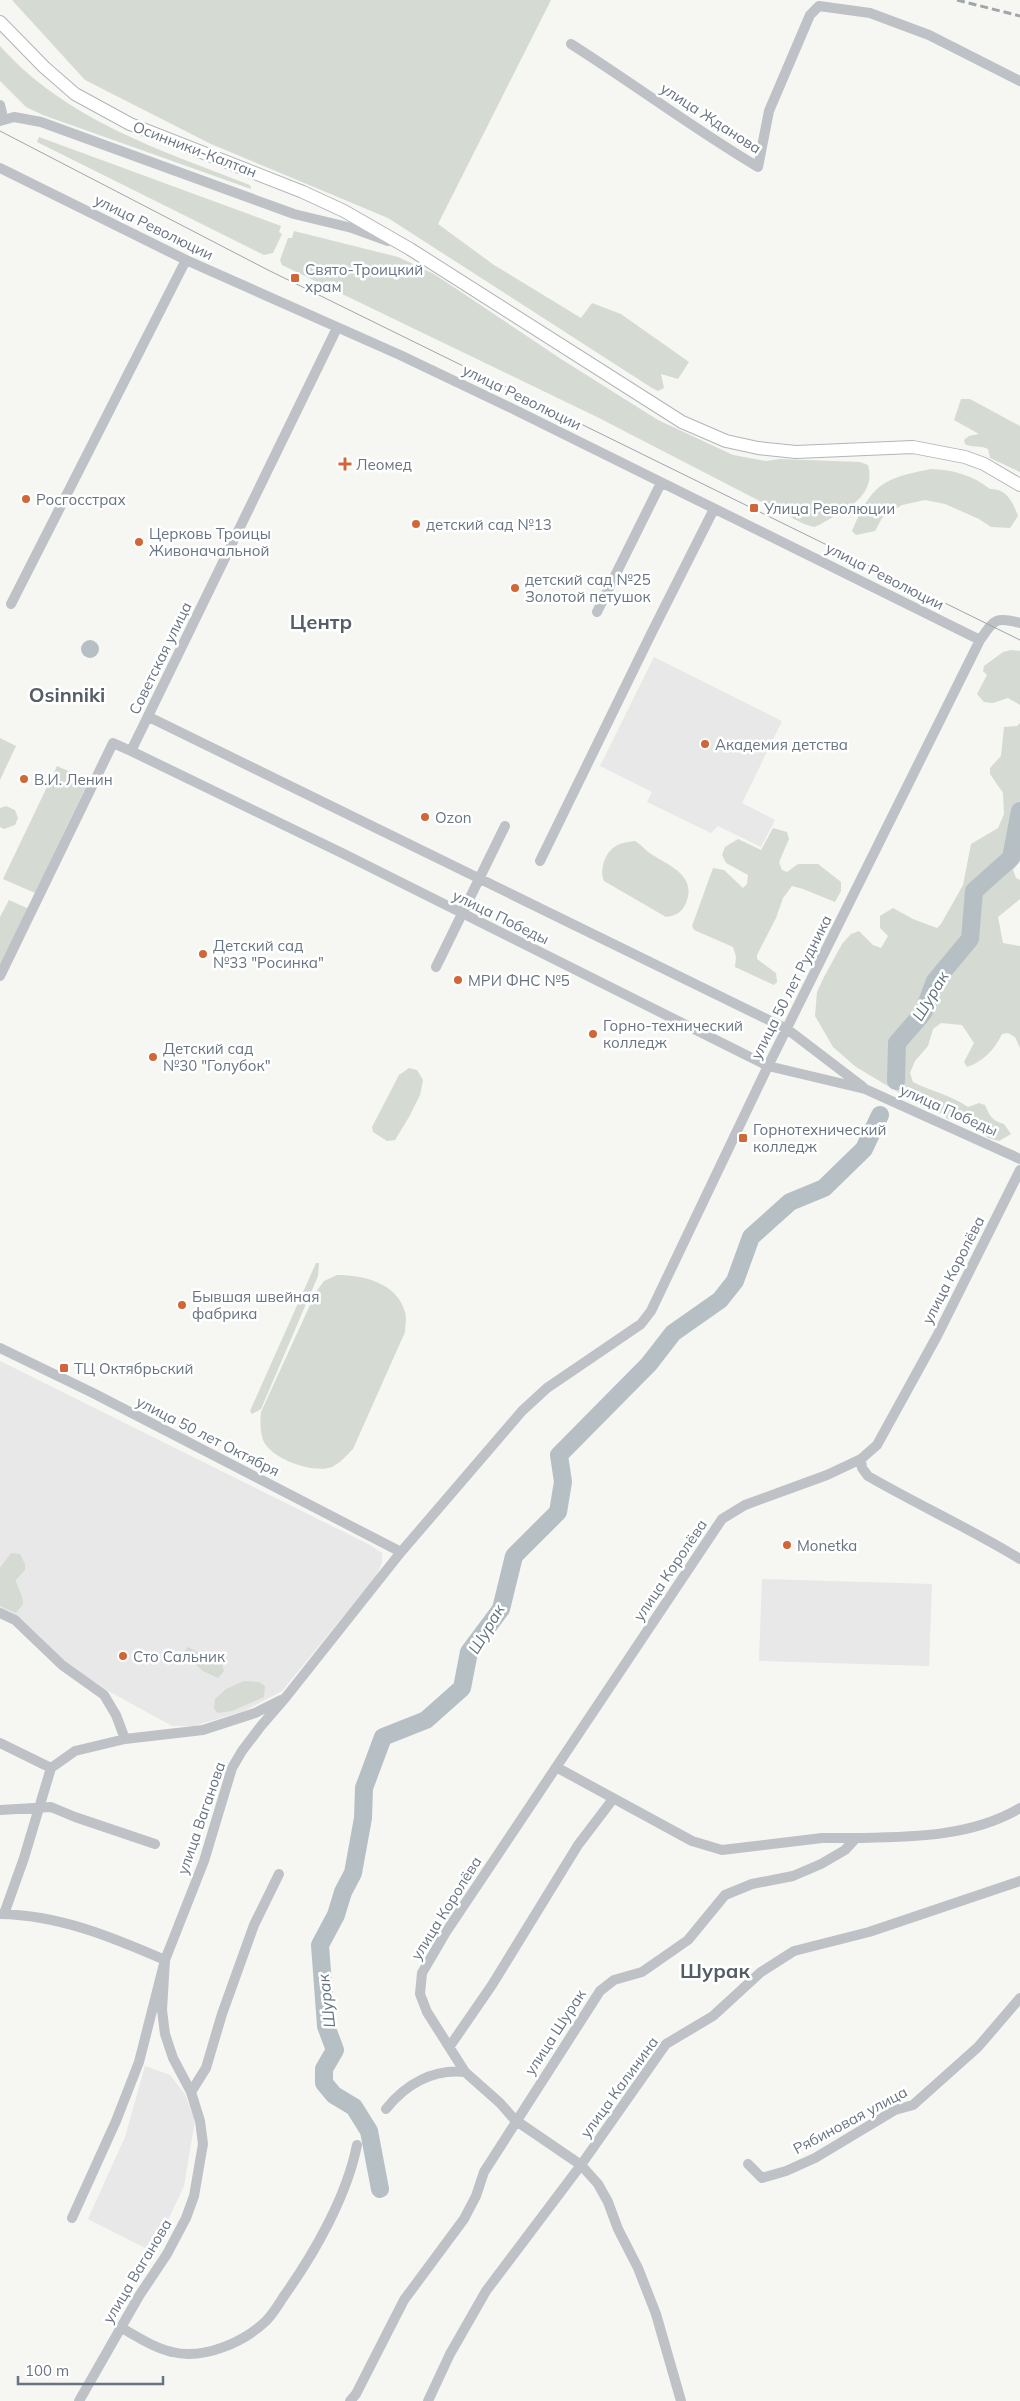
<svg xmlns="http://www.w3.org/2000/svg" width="1020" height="2401" font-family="Mulish,sans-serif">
<rect width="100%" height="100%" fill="#f6f6f3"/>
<path fill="#e7e8e7" d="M654 657 782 721 742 803 775 820 761 847 718 826 711 833 647 802 652 792 600 766Z
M0 1361 368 1544 382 1553V1562L377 1575 282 1691 244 1711 194 1726H172L81 1676 0 1609Z
M762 1579 932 1584 929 1666 759 1661Z
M145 2066 170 2075 185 2094 195 2120 184 2186 153 2252 88 2219 125 2137Z"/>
<path fill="#d5dad3" d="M12 0H551L438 224 494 265 581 318 592 303 621 314 689 362 678 379 661 374 664 388 658 391 652 388 388 218 211 144 85 80Z
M0 46C66 120 160 150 250 185L251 189 43 115 26 107 0 81Z
M39 137 281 226 279 232 282 234 273 253 264 255 37 142Z
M294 231 398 257 434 274 561 359 658 420 733 455 766 461 780 459 860 462 868 465C877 498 842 511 819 525L814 527 804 524 599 418 282 265 280 260 288 238H292Z
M961 399H970L1020 426V472L990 458 988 449C980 445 972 448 965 444L964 440 969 436 979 434 954 420Z
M931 469C954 470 972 475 990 489 1006 488 1013 502 1018 516L1010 528 991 527 979 519 945 504 925 500 902 505 892 511 882 518 875 531 856 535 852 531C871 485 883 478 931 469Z
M1011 650 1020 651V705L1008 698 993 703 984 702 977 694 987 675 983 671 984 666 1003 652Z
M1020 723V861L1013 870 1016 878 1020 880V899L998 917 1003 943 1020 946V1048L1015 1037 1008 1033 1002 1034C995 1049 983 1062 967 1067L964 1062 974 1043 962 1025 941 1023 933 1029 928 1046 915 1061 910 1073 913 1082C931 1091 953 1096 968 1107L979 1103 985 1105C990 1116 992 1121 1004 1124L1011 1134 999 1141 988 1138 979 1126 962 1117 956 1120 947 1119 945 1115 917 1104 910 1097 903 1095 856 1067 833 1047 815 1016 817 992 824 977 842 944 851 934 859 931 873 945 881 948 888 936 880 928V916L893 908 913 919 937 928 941 924 963 885 971 844 998 828 1004 814 1003 793 990 774V768L1001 756 1004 727 1017 726Z
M0 738 16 746 0 780Z
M57 766 89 780 35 893 3 879Z
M6 806 15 810 18 818 15 825 4 829 0 827V808Z
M773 828 787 832 789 839 779 862 782 870 787 872 798 864H818L841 882V891L835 902 803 889 792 886 783 898 776 918 757 955V959L776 973 777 982 774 985 735 967 736 957 733 947 694 930 692 926 713 868 724 870 743 888 747 884 748 875 726 863 722 855 725 847 738 839 761 850Z
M635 841C640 844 643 847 647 851 665 865 698 873 686 903 681 913 677 915 666 917L604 881C599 870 605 852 616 846 622 842 629 842 635 841Z
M9 900 29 909 0 969V917Z
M409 1068 417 1070 423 1080 420 1095 409 1117 395 1140 387 1141 373 1132 372 1127 399 1075Z
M316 1263H319L318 1276 261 1409 252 1414 250 1411Z
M337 1275C364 1275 397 1283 405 1312 407 1318 405 1326 405 1332L353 1449C346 1456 340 1463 332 1467 313 1474 271 1459 263 1440 260 1430 260 1422 261 1412L316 1292 324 1281Z
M11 1553 20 1554 25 1564V1570L16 1580C16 1586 23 1594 23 1604L16 1613 0 1606V1568Z
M188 1647 222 1665 224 1671 218 1678 203 1671 183 1653Z
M244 1681 259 1682 265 1686 264 1697 232 1711 218 1713 214 1709 215 1699 226 1689Z"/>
<path fill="#b6bfc4" d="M81 649a9 9 0 1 1 18 0a9 9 0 1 1-18 0Z"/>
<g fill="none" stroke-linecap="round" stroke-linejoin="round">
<path stroke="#b6bfc4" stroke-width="18" d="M896 1081 897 1043 923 1013 935 981 970 939 974 891 1011 858 1020 811
M380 2189 369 2131 354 2107 334 2095 324 2083V2069L335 2050 326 2026 320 1945 336 1915 343 1892 353 1873 363 1818 364 1788 383 1737 426 1720 462 1688 469 1652 501 1609 514 1556 558 1512 563 1482 559 1455 649 1364 673 1333 720 1300 735 1281 751 1237 790 1202 824 1188 864 1149 880 1115"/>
<g stroke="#b2b5b9" stroke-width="14">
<path id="major" d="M0 22 44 67 75 94 130 124 303 192 344 211 410 249 682 422 726 441 758 448 796 452 913 447 965 457 984 464 1020 485"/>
</g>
<path stroke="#bec1c5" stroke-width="10" d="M571 44C634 84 694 129 758 167L769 111 810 15 819 6 870 13 929 35 1020 81
M0 105 2 113 0 120
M0 121 14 117 41 122 294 214 352 228 388 241
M0 168 186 260 400 355 509 407 980 640C994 620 995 616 1020 623
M11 604 186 260
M597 612 661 483
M149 717 787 1029 863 1087
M131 751 346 855 768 1066 865 1089 1020 1159
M540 861 652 632 714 509
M436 967 505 826
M0 976 113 743 131 751 337 328
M0 1348 93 1393 401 1552
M861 1459 862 1468 868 1476C918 1505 971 1529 1020 1559
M0 1613 15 1620 62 1665 104 1695 116 1715 125 1739
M0 1743 51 1768 75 1751 125 1739 203 1730 255 1713 281 1700
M556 1767 692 1841 722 1850 822 1838H856
M0 1810 51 1807 75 1817 155 1844
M0 1914C59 1915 112 1937 165 1960L139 2062 116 2121 72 2218
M4 1914 24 1858 51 1768
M450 2046 492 1985 578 1845 613 1799
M465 2072 500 2103 515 2120 581 2165 598 2184 608 2202 618 2229 638 2268 656 2314 681 2401
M191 2092 206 2068 222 2014 254 1925 279 1874
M386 2109C406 2084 433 2069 465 2072L427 2012 420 1994 422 1973 446 1932 722 1519 745 1505 827 1475 861 1459 877 1445 937 1336 1020 1170
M748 2164 762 2178 786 2171 815 2158 895 2110 913 2105 978 2047 1020 1998
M120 2327C136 2336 154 2348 172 2352 204 2360 244 2342 266 2321 273 2314 279 2304 284 2296 314 2254 347 2196 357 2145
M79 2401 139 2296 167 2254 186 2218 194 2196 203 2144 200 2121 191 2092 173 2058 165 2034 162 2010 165 1960 204 1861 232 1768 242 1751 261 1726 286 1697 401 1552 522 1411 547 1388 641 1324 651 1311 768 1066 980 640
M350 2401 356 2394 404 2300 464 2219 476 2196 484 2172 600 1991 614 1980 642 1972 688 1940 725 1895 752 1884 793 1876 821 1864 845 1850 856 1838C911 1837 971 1837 1020 1808
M428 2401 450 2354 486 2291 581 2165 666 2044 713 2016 761 1972 794 1951 869 1932 1020 1881"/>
<use href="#major" stroke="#fff" stroke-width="12"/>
<path stroke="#a0a5aa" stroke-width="1" d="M0 131 268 270 1020 640"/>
<path stroke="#a0a5aa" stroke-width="3" stroke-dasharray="8 4" stroke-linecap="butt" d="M957 0 1020 16"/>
</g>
<g fill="#d16638" stroke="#fff" stroke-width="2">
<rect x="290" y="273" width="10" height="10" rx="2.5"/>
<path d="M342.5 456.5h5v5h5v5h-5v5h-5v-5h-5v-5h5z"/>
<circle cx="26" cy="499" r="5"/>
<rect x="749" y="503" width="10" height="10" rx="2.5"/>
<circle cx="416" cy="524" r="5"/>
<circle cx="139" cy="542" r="5"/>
<circle cx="515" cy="588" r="5"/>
<circle cx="705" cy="744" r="5"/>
<circle cx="24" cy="779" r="5"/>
<circle cx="425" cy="817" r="5"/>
<circle cx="203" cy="954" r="5"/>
<circle cx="458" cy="980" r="5"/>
<circle cx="593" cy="1034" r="5"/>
<circle cx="153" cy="1057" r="5"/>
<rect x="738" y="1133" width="10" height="10" rx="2.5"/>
<circle cx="182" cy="1305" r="5"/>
<rect x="59" y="1363" width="10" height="10" rx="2.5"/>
<circle cx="787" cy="1545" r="5"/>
<circle cx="123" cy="1656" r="5"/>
</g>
<g text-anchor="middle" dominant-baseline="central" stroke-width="5" stroke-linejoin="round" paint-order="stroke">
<g font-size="15" fill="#687481" stroke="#fff">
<text transform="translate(711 118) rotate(33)">улица Жданова</text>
<text transform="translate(195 149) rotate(21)">Осинники-Калтан</text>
<text transform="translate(154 227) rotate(26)">улица Революции</text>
<text transform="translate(522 397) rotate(26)">улица Революции</text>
<text transform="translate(885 576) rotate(27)">улица Революции</text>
<text transform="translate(160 658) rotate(-64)">Советская улица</text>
<text transform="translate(501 917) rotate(26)">улица Победы</text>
<text transform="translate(791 987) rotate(-63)">улица 50 лет Рудника</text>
<text transform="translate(949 1110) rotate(24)">улица Победы</text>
<text transform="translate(953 1270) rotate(-63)">улица Королёва</text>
<text transform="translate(208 1436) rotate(27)">улица 50 лет Октября</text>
<text transform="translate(670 1570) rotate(-56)">улица Королёва</text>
<text transform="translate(201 1818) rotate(-71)">улица Ваганова</text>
<text transform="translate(446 1908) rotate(-58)">улица Королёва</text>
<text transform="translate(555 2032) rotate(-57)">улица Шурак</text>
<text transform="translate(619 2087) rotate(-54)">улица Калинина</text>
<text transform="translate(850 2120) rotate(-28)">Рябиновая улица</text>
<text transform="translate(137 2271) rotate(-59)">улица Ваганова</text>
</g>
<g font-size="15" fill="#687481" stroke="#fff" text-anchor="start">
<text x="305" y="269">Свято-Троицкий<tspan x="305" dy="17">храм</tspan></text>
<text x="356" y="464">Леомед</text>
<text x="36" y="499">Росгосстрах</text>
<text x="764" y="508">Улица Революции</text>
<text x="426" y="524">детский сад №13</text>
<text x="149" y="533">Церковь Троицы<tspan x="149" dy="17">Живоначальной</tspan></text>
<text x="525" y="579">детский сад №25<tspan x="525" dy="17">Золотой петушок</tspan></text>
<text x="715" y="744">Академия детства</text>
<text x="34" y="779">В.И. Ленин</text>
<text x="435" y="817">Ozon</text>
<text x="213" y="945">Детский сад<tspan x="213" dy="17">№33 "Росинка"</tspan></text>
<text x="468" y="980">МРИ ФНС №5</text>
<text x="603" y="1025">Горно-технический<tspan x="603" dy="17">колледж</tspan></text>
<text x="163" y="1048">Детский сад<tspan x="163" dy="17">№30 "Голубок"</tspan></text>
<text x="753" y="1129">Горнотехнический<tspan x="753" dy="17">колледж</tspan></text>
<text x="192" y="1296">Бывшая швейная<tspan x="192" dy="17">фабрика</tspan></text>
<text x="74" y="1368">ТЦ Октябрьский</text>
<text x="797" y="1545">Monetka</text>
<text x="133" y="1656">Сто Сальник</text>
</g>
<g font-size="16" font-style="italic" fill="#64757d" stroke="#fff">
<text transform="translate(930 996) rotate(-59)">Шурак</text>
<text transform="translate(486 1629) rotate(-59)">Шурак</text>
<text transform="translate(326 2001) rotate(-97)">Шурак</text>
</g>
<g font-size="20" font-weight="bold" fill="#555e67" stroke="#fff">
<text x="321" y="621">Центр</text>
<text x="67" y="694">Osinniki</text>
<text x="715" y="1970">Шурак</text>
</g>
</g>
<path d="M18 2376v8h145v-8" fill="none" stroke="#687481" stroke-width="2.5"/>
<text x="25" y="2376" font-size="15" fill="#687481" stroke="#ffffff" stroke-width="4" paint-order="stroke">100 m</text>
</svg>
